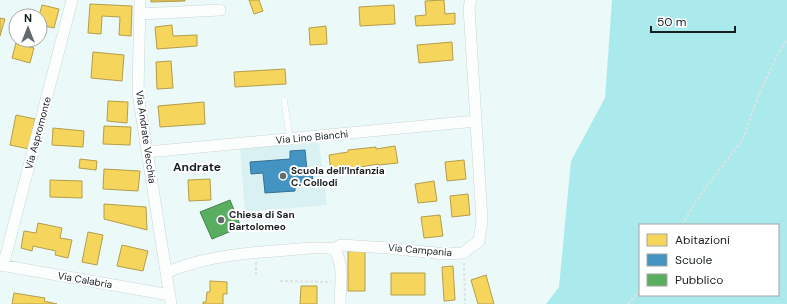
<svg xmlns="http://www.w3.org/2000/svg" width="787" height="304" font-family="'DM Sans',sans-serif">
<rect width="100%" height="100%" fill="#ecf9f9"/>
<path fill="#d9f1f2" d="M319 143 327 205 245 212 240 148Z"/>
<path fill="#aaeaed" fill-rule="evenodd" d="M612 0H787V304H546L559 287 571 161 605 98ZM640 225H778V295H640Z"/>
<path fill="#f6d55c" stroke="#b39e4a" d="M151 0H185V1L151 2Z
M249 0H259L263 11 254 14Z
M444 0 445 14 455 13V24L416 26 415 16 426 15 425 1Z
M90 4 132 6 131 36 119 35 120 17 102 16 101 34 88 33Z
M42 5 59 9 54 28 40 25 39 16Z
M394 5 395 24 360 26 359 7Z
M0 18 5 19 0 36Z
M172 25 173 36 197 35V46L157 49 155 27Z
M326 26 327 44 310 45 309 28Z
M452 42 453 60 419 63 417 45Z
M16 43 34 48 30 63 12 58Z
M93 52 124 55 122 81 91 78Z
M171 61 173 88 157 89 156 62Z
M285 69 286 84 235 87 234 72Z
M108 101 128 102 127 123 107 121Z
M204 102 205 124 160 127 158 106Z
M16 115 35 119 29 149 10 145Z
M104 126 131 127 130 145 103 144Z
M53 128 84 131 83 147 52 145Z
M395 146 398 163 378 165V164L331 172 329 155 348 152V150L376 147V149Z
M80 159 97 161 96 170 79 168Z
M464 160 466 179 447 181 445 162Z
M104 169 140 171 138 191 103 189Z
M210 179 211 200 189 201 188 180Z
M50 180 82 181V198L50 197Z
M434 181 437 201 418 203 415 184Z
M468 194 470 215 452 217 450 196Z
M104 204 146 207 147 230 104 219Z
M440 215 443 236 424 238 421 217Z
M38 223 62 228 60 238 72 240 68 258 55 255 56 251 33 246 32 251 21 248 24 231 36 233Z
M88 232 103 235 97 265 82 262Z
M122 245 148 251 143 271 117 266Z
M348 251H365V291H348Z
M453 266 455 300 444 301 442 267Z
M391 273H425V295H391Z
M486 275 494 304H478L471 280Z
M210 281 227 282V294H223V304H203V302H206L207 292H210Z
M301 286H317V304H300Z
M14 293 45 298 44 301 57 304H12Z"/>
<path fill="#4393c3" stroke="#367092" d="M305 150 307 170H312L313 184 295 185V191L265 193 263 173 251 174 250 162 290 159V151Z"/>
<path fill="#5aae61" stroke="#46834e" d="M230 200 241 227 212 239 200 212Z"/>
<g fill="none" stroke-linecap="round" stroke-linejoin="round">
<g stroke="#cbd5d5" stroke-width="6">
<path id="lane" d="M284 100 290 139"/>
</g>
<g stroke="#cbd5d5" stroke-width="12">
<path id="street" d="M140 0 138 93 171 304
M140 14 220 10
M148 152 476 121
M334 249C345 265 340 286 340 304
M0 265 170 295
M3 266 72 0
M167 272C178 268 190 263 202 261 230 254 259 252 288 250 303 249 319 246 334 249L341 245 388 248 445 254 463 253 479 241 482 220 469 7 471 0"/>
</g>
<path stroke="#dee2e2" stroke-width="2" stroke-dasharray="3 2" stroke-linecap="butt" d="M682 225 698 198 743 139 759 94 779 52 787 39
M256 262V277
M464 263 465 304
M280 281 331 282
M628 304 640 291"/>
<use href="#lane" stroke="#fcfefe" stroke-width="5.5"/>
<use href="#street" stroke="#fcfefe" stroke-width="11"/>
</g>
<g fill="#626b6c" stroke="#fff" stroke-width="1.5">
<circle cx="283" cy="176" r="4"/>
<circle cx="221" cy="220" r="4"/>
</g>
<g text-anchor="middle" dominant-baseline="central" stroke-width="4" stroke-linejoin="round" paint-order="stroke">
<g font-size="10" fill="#171f20" stroke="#fff">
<text transform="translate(38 133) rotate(-75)">Via Aspromonte</text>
<text transform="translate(146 137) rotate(82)">Via Andrate Vecchia</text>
<text transform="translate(312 137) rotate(-5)">Via Lino Bianchi</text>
<text transform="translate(420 250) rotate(5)">Via Campania</text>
<text transform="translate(85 280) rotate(10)">Via Calabria</text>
</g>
<g font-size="10" font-weight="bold" fill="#171f20" stroke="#fff" text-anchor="start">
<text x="291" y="170">Scuola dell’Infanzia<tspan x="291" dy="12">C. Collodi</tspan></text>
<text x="229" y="214">Chiesa di San<tspan x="229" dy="12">Bartolomeo</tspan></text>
</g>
<g font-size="12" font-weight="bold" fill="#171f20" stroke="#fff">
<text x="197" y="167">Andrate</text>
</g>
</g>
<rect x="639" y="224" width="140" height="72" fill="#ffffff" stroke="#a2a5a6"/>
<rect x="647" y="234" width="20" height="12" fill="#f6d55c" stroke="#a2a5a6"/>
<text x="675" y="244" font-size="12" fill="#171f20">Abitazioni</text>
<rect x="647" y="254" width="20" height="12" fill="#4393c3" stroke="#a2a5a6"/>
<text x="675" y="264" font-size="12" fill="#171f20">Scuole</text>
<rect x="647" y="274" width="20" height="12" fill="#5aae61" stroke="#a2a5a6"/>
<text x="675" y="284" font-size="12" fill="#171f20">Pubblico</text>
<g transform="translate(28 28)"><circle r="19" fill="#ffffff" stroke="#a2a5a6"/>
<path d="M0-3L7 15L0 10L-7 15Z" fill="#626b6c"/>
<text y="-6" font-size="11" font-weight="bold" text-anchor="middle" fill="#171f20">N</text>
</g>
<path d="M651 26v6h84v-6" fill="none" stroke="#171f20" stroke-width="2"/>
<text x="657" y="26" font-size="12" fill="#171f20" stroke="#ffffff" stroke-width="3" paint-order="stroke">50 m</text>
</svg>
